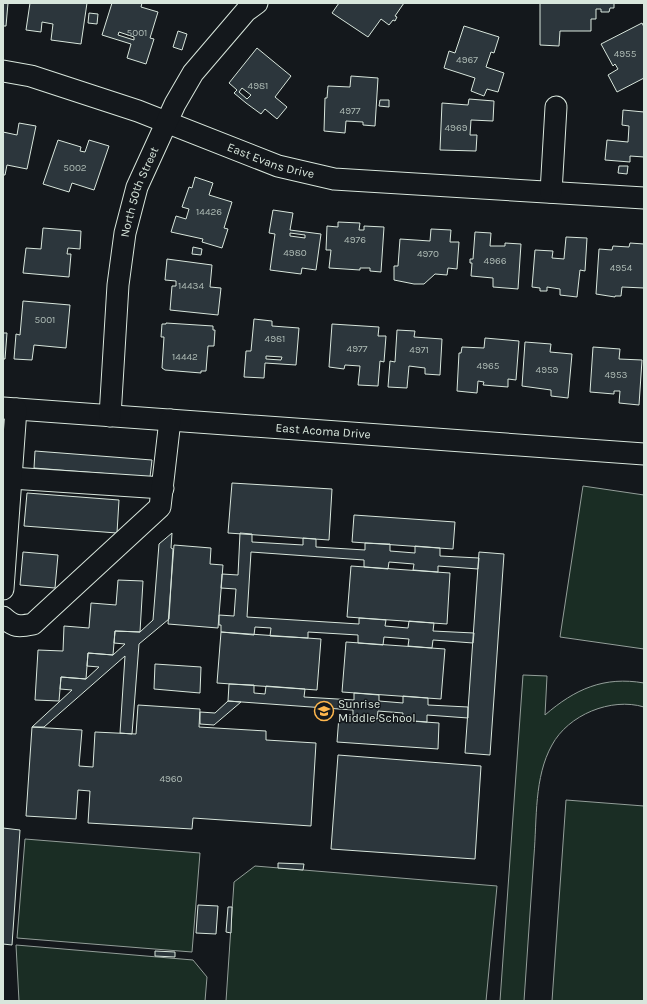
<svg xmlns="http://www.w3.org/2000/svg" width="647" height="1004" font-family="Karla,sans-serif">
<rect width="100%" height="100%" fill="#14181c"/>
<path fill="#1a2d24" stroke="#939e99" d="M583 486 644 495V649L560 637Z
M523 675 547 676 545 715C575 689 604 676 644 683V707C611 697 568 715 552 745 534 777 537 819 534 855 531 904 527 952 524 1001H500Z
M566 800 644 806V1001H552Z
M25 839 200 853 192 952 17 938Z
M255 866 497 886 486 1001H226L234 882Z
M16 945 193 960 207 977 205 1001H19Z"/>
<path fill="#2c363c" stroke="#d8e6dc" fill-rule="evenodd" d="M3 3H8L6 26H3Z
M30 3H87L81 44 51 40 53 24 42 22 41 32 26 30Z
M112 3H142L141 7 158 12 150 38 154 39 146 64 127 58 131 44 102 35ZM119 32 134 37V40L118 35Z
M339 3H404L395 16 397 17 395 21 393 20 389 25 381 19 368 37 332 13Z
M540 3H614V8H610L609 12H601V9H596V19H591V31H560L559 46 540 45Z
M89 13 98 14 97 24 88 23Z
M642 23 644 27V78L617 92 608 75 618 69 615 64 613 66 601 44Z
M464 26 499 37 494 53 491 52 486 67 504 73 498 92 487 89 484 96 471 91 475 78 444 68 449 51 455 53Z
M178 31 187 34 182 50 173 47Z
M257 48 291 76 275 97 287 107 277 119 265 109 261 114 246 103 234 93 237 90 229 83ZM242 88 251 95 247 99 239 92Z
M351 76 378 78 375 126 363 125V122L346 121 345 133 324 131 325 98H327L328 86 350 87Z
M469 99 494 101 493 121 471 120 470 135H477L476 151 440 150 442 103 468 105Z
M380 100H389V107L379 106Z
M623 110 644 112V157L630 156V162L605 160 607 140 628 142 629 126 622 125Z
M19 123 36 126 27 169 7 165 5 175H3V132L17 135Z
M58 140 81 147 80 151 85 152 89 140 109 146 94 190 72 183 69 192 43 184Z
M619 166H628L627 174 618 173Z
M195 177 213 183 209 195 232 202 224 228 228 229 222 248 202 242 203 239 171 232 176 216 186 219 189 209 182 207 189 187 192 188Z
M273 210 293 213 290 230 321 234 316 270 302 268 301 274 270 270 275 234 269 233ZM290 233 305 235V238L290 236Z
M338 222 360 223 359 230H364V226L384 227 381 272 370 271V268H360V270L329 268 331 250H326L327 226 338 227Z
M43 228 81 231 80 249 68 248 67 254H71L69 277 23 273 26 248 41 249Z
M431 229 451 230 450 242H459L457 269 448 268 447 275 435 274 424 284H414L394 280V266H398L400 239 430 241Z
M475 232 491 233 490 246H505V243L521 244 518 289 493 287V278L471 276 472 263H470V259H473Z
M566 237 587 238 585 271 580 270 577 297 560 295V289L547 287V291H540V288L532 287 535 250 553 251 552 258 564 259Z
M630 243 644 244V288L622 287 621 296H615V297L596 294 599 249 612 250 613 246 629 247Z
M193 247 202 249 201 255 192 254Z
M167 259 212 265 210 287 221 288 218 315 170 310 172 286H176V281L165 280Z
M23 301 70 305 66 348 34 345 32 360 14 359 16 334 20 335Z
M254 319 272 321V326L299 328 296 365 265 363 264 378 244 377 246 351H251ZM266 356 282 357 281 360 266 359Z
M166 323 213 326V330H215L214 346H208L206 371H201V373L165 370 162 368 164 337H161L162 324H166Z
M332 324 379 327 378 336H386L384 362 380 361 378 386 358 385 360 366 345 365 344 369 329 367Z
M397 330 415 331 414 337 442 339 440 375 425 374V368L409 366 407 388 388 387 390 361 395 362Z
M3 333H7L5 359H3Z
M485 338 519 341 516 380 508 379V387L483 385 484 382 478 381 477 393 457 391 459 353H461L462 347 484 348Z
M525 342 551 344 550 352 572 354 568 398 551 396V390L522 386Z
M593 347 620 349 619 359 642 360 639 405 619 403 620 391H614V394L590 392Z
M35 451 152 460 150 477 34 468Z
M232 483 332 489 329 540 228 533Z
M27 493 119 500 117 533 24 526Z
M354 515 455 522 453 549 352 542Z
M172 533 171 548 173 549 169 619 139 644 132 734 120 733 125 656 44 727H32L72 690 60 689 61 677 86 679 99 667 87 666 88 653 113 655 125 644 114 643 115 631 140 632 153 620 159 544Z
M240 533 252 534V542L303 545V538L316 539V547L365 550V543L390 544V551L415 553V546L440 548V556L479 558 478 569 438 566V572L413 570 414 564 389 562 388 569 364 567V560L251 552 247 617 359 624V618L386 620 385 626 408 628 409 621 434 623 433 631 474 633 473 643 433 640 432 648 408 646 409 639 384 637 383 645 358 643V635L308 632V638L270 636 271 628 255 627 254 635 221 632V625H219V615L234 616 236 589 221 588 222 574 238 575Z
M174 545 211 548 210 564 223 565 218 628 168 624Z
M23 552 58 555 55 588 20 585Z
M479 552 504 554 490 755 465 753Z
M351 566 450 573 447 624 347 617Z
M118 580 143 581 140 632 115 631 113 655 88 653 86 679 61 677 59 701 35 700 38 650 63 651 64 626 89 628 91 603 116 605Z
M221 632 321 639 317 690 217 683Z
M346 642 445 649 441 699 342 692Z
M155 664 201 667 200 693 154 689Z
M229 684 254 685V693L265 694 266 686 305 689 304 697 354 700V693L379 695V701L403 703V696L428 698V705L468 707V718L427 715V722L402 720 403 713 378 711 377 719 353 717V710L228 701Z
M228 701 241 702 214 725 200 724V712L215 713Z
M138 705 200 709 199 727 266 731V740L316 743 311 826 193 818 192 829 88 823 90 791 78 790 76 819 26 816 32 727 82 730 79 766 93 767 95 732 136 734Z
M339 716 439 723 438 749 337 742Z
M338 755 481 766 475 859 331 849Z
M3 828 20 830 12 945 3 944Z
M278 863 304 864 303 870 278 868Z
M198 905 218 906 216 934 196 933Z
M228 907H232L231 933 226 932Z
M155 951 175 952V957L155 956Z"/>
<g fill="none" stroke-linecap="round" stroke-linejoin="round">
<g stroke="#d8e6dc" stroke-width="23">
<g id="minor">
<path id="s1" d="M3 71 31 76 138 111 278 166 334 179 644 198"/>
<path d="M551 192 556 107"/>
<path id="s2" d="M3 408 644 454"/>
<path id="s3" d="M110 416 118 285 125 233 137 187 175 104 193 73 246 11 257 3"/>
<path d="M11 478 163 488"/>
<path d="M3 589 16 409"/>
<path d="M3 617C14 627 18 627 33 624L160 507 170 420"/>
</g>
</g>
<use href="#minor" stroke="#14181c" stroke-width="21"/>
</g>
<defs>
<g id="school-ring" transform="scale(1)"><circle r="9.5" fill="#14181c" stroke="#ffb74d" stroke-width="1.5"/><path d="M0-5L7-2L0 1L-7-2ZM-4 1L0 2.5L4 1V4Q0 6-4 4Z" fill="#ffb74d"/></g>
</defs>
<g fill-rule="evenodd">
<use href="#school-ring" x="324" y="711"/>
</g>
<g text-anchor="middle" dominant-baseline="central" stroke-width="3" stroke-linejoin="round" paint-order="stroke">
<g font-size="10" fill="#adbab4">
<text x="137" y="33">5001</text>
<text x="625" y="54">4955</text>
<text x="467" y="60">4967</text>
<text x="258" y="86">4981</text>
<text x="350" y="111">4977</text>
<text x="456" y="128">4969</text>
<text x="75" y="168">5002</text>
<text x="209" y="212">14426</text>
<text x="355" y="240">4976</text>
<text x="295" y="253">4980</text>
<text x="428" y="254">4970</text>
<text x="495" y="261">4966</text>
<text x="621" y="268">4954</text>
<text x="191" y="286">14434</text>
<text x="45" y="320">5001</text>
<text x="275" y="339">4981</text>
<text x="357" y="349">4977</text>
<text x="419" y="350">4971</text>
<text x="185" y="357">14442</text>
<text x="488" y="366">4965</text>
<text x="547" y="370">4959</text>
<text x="616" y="375">4953</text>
<text x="171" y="779">4960</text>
</g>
<g font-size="12" fill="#d8e6dc" stroke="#14181c">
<text stroke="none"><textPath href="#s1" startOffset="283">East Evans Drive</textPath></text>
<text stroke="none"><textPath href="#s3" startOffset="227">North 50th Street</textPath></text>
<text stroke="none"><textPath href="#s2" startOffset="321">East Acoma Drive</textPath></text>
</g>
<g font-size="12" fill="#d8e6dc" stroke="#14181c" text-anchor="start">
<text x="338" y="704">Sunrise<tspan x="338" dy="14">Middle School</tspan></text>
</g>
</g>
<rect width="647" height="1004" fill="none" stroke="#d8e6dc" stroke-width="8"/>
</svg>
